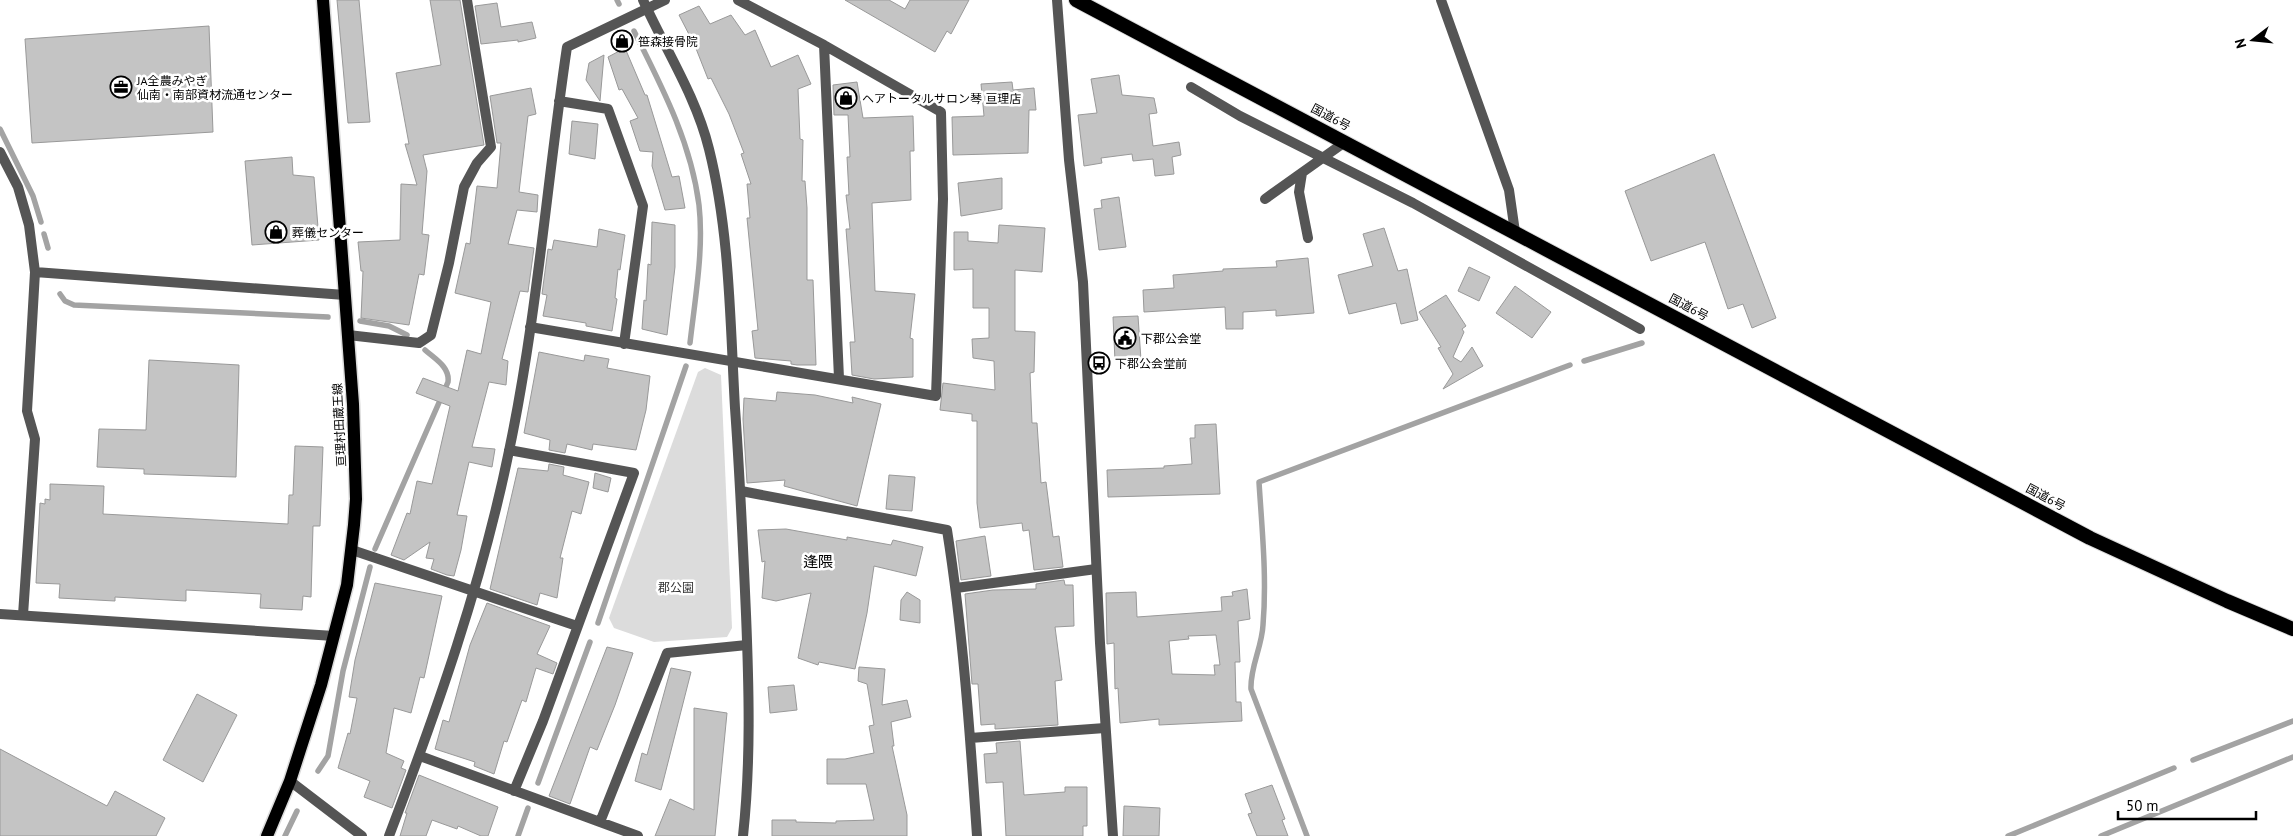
<svg xmlns="http://www.w3.org/2000/svg" width="2293" height="836" font-family="'PT Sans','Noto Sans JP',sans-serif">
<rect width="100%" height="100%" fill="#fff"/>
<path fill="#dcdcdc" d="M705 368 721 375 732 628 727 637 654 642 614 628 609 618 698 372Z"/>
<g fill="none" stroke-linecap="round" stroke-linejoin="round">
<path stroke="#a3a3a3" stroke-width="5.5" d="M617 0 619 4
M634 31C662 87 691 142 699 205 704 249 695 299 690 343
M0 129 33 196 41 222
M44 234 48 248
M60 294 65 301 74 305 328 317
M360 321 389 326 407 335
M1584 361 1642 343
M375 549 448 382C450 367 435 359 425 350
M598 623 686 366
M2193 760 2293 721
M318 771 328 756 343 671 370 567
M538 783 590 642
M285 836 297 811
M518 836 528 808
M1307 836 1251 689C1250 667 1262 647 1263 625 1267 577 1262 530 1259 482L1570 365
M2008 836 2174 768
M2101 836 2293 757"/>
</g>
<path fill="#c4c4c4" stroke="#999" fill-rule="evenodd" d="M337 0H359L370 122 348 123Z
M430 0H460L484 145 423 155 427 171 422 234 429 235 424 275 419 274 409 325 361 318 363 271H361L358 242 400 240 401 184 417 185 405 144H409L396 73 441 65Z
M845 0H889L905 9 910 0H969L951 34 947 31 935 52Z
M497 3 501 27 532 22 536 38 518 42V40L481 44 475 6Z
M699 6 710 24 731 15 745 35 755 30 771 67 798 55 811 84 798 89 800 139 803 140 802 181H805L807 208V280H813L816 365H797L791 364V361L755 358 752 331 758 330 747 218H750L747 184H751L741 154 744 153 729 114 711 78 708 79 695 46 679 15Z
M209 26 213 132 32 143 25 39Z
M625 48 645 95H647L672 177 679 176 685 208 665 210 652 166 653 152 640 151 630 121 638 118 622 89 619 90 608 57Z
M604 55 600 101 586 80 589 63Z
M1119 75 1122 95 1154 98 1157 113 1149 114 1153 146 1179 142 1181 155 1172 157 1174 174 1155 176 1153 159 1133 161 1132 154 1101 158 1102 163 1084 166 1078 115 1097 113 1091 79Z
M857 82 863 118 913 116 914 151H910L911 200 872 203 875 291 915 294 910 338 913 339V377L874 379 852 375 850 342H855L846 229H850L846 195H849L847 157H850L848 115H834L833 85Z
M1012 82 1013 90 1034 88 1036 110H1029L1028 153 953 155 952 117 984 116 981 84Z
M531 88 536 114 528 116 519 192 538 195 537 212 517 210 508 244 534 248 528 292 520 291 502 359 508 361 506 385 489 382 472 447 495 449 492 467 469 462 457 515 467 516 461 550 454 576 447 575 431 569 434 559 426 558 430 542 404 560 391 555 407 513 410 514 417 481 432 484 450 406 416 393 423 378 458 391 467 350 481 354 491 302 455 293 466 243 470 244 477 186 497 188 501 143H497L490 96Z
M572 121 598 124 595 159 569 154Z
M1714 154 1776 318 1752 328 1743 304 1728 309 1705 242 1651 261 1625 191Z
M292 157 293 175 314 177 319 240 252 245 245 161Z
M1002 178V209L961 216 958 183Z
M1119 197 1126 247 1099 250 1094 209 1102 208 1101 200Z
M652 222 675 225V267L667 335 642 329 644 300 646 301 648 264 651 265Z
M999 225 1045 228 1042 272 1015 270V331L1035 332 1034 372 1030 373 1032 423H1037L1041 483 1046 482 1053 537 1059 536 1063 567 1034 570 1029 530 1023 531 1022 523 980 528 977 503V421H972V414L940 410 943 383 995 390 994 361 973 358 972 339 989 338V308H973V269L954 270V232H968V241L998 243Z
M1384 228 1398 271 1407 269 1418 320 1401 324 1396 303 1349 314 1338 275 1373 266 1363 234Z
M599 229 625 235 620 270 618 269 615 298 617 299 612 331 586 326V323L543 316 547 295 542 294 548 249 552 250 554 240 597 247Z
M1308 258 1314 313 1276 316V310L1243 312V329H1226L1225 307 1144 312 1143 290 1174 288 1173 275 1223 271V269L1277 267 1276 261Z
M1469 267 1490 277 1479 301 1458 291Z
M1515 286 1551 312 1532 338 1496 313Z
M1446 295 1466 326 1462 329 1464 332 1453 357 1461 362 1472 347 1483 366 1443 389 1453 374 1438 348 1441 347 1419 312Z
M1138 316 1141 360 1115 361 1113 317Z
M539 352 584 361 585 355 609 359 607 368 650 376 646 410 636 450 593 444 592 450 567 444 565 453 549 450 550 440 524 433Z
M149 360 239 365 236 477 144 474V469L97 467 99 429 146 430Z
M777 392 815 395 853 403 852 397 881 404 857 506 784 486 785 480 747 483 743 419 744 398 776 401Z
M1216 424 1220 494 1108 497 1107 470 1164 468V466L1192 464 1190 438H1195V425Z
M295 446 323 447 320 526H313L311 597 303 596 302 610 260 608 261 594 186 590V601L115 597V601L59 598 60 584 36 583 40 503 45 504V499L50 500V484L104 486 103 514 288 524 289 495H293Z
M549 464 564 467 563 475 589 482 581 514 572 511 560 558H563L557 598 540 593 537 605 490 589 518 468 548 471Z
M595 473 611 478 608 492 593 488Z
M889 475 915 477 912 511 886 509Z
M786 529 847 540V537L891 545 893 540 923 547 916 576 874 566 867 613 855 669 819 662 818 665 798 658 811 593 776 601 762 598 765 561 762 562 758 530Z
M985 536 991 576 961 580 956 541Z
M1064 580 1065 585H1073L1074 626 1055 627 1062 680 1055 681 1058 725 995 729V724L981 725 978 684H972L965 594 993 590 1036 589V584Z
M375 583 442 596 424 678 420 677 411 713 394 708 386 753 404 761 401 768 406 770 392 808 364 797 370 781 338 768 348 733 350 734 357 698 349 697 355 660Z
M1247 589 1250 619 1238 621 1240 662H1235L1236 702H1241L1242 721 1159 725V719L1120 723 1118 688 1115 689 1114 643 1107 644 1106 593 1136 592 1137 617 1222 611 1221 597 1233 596 1232 592ZM1216 635 1220 665H1214L1215 675 1172 674 1169 641 1189 639 1188 636Z
M907 592 920 600V623L900 620 901 600Z
M487 603 550 626 537 654 557 663 553 674 536 668 526 702 522 700 507 742 504 741 494 774 474 766 475 762 435 749 443 720 449 722 470 645Z
M607 647 633 653 615 705 597 750 590 747 570 804 549 796Z
M859 667 885 669 882 705 907 700 911 717 891 722 894 746H892L907 815V836H772V820H796V822L836 823V821L874 820 866 784H827V759H845L874 753 869 726 874 725 867 684 858 681Z
M671 668 691 672 661 790 635 781 642 753 647 755Z
M794 685 797 710 770 713 768 687Z
M197 694 237 715 203 782 163 760Z
M694 708 727 713 715 836H655L670 799 694 810Z
M1020 741 1024 795 1065 792V787H1087V826H1083V836H1006L1003 782 986 783 984 754 997 753 996 743Z
M0 749 107 806 115 791 165 818 156 836H0Z
M419 775 498 807 488 836H481L458 826 457 829 432 820 426 836H400L407 813H405Z
M1272 785 1285 819 1282 820 1288 836H1257L1248 814 1252 813 1245 794Z
M1124 806 1160 808 1159 836H1123Z"/>
<g fill="none" stroke-linecap="round" stroke-linejoin="round">
<g stroke="#dbdbdb" stroke-width="15">
<path id="primary" d="M267 836 290 781 321 685 347 585 354 525 356 499 353 404 323 0"/>
</g>
<g stroke="#dbdbdb" stroke-width="16">
<path id="trunk" d="M1076 0 2090 538 2227 601 2293 629"/>
</g>
<path stroke="#555" stroke-width="10" d="M1441 0 1509 190 1515 232
M824 45 839 378
M1191 87 1240 116 1413 203 1640 329
M559 101 608 109 643 206 624 344
M0 152 18 187 29 225 35 272
M1302 173 1299 192 1308 238
M1265 199 1345 142
M530 327 936 396 943 199 941 112 824 45 738 0
M348 335 419 343 431 335 449 263 464 187 477 163 491 147 467 0
M509 450 634 473 543 721 514 791
M741 491 947 530C963 631 970 734 977 836
M352 550 577 626
M956 588 1096 569
M23 615 35 439 27 411 35 272 345 295
M970 738 1105 728
M420 756 638 836
M600 822 667 653 747 645
M389 836C437 710 482 583 509 451 537 318 547 181 567 47L665 0"/>
<path stroke="#555" stroke-width="10" d="M643 0C665 49 696 96 709 149 730 233 730 321 735 408 740 477 743 545 746 614 749 688 751 762 743 836
M1057 0 1069 160 1083 282 1100 643 1113 836
M0 614 334 636
M290 781 362 836"/>
<use href="#primary" stroke="#000" stroke-width="12"/>
<use href="#trunk" stroke="#000" stroke-width="14"/>
</g>
<defs>
<g id="shop-ring" transform="scale(1.125)"><circle r="9.5" fill="#fff" stroke="#000" stroke-width="1.5"/><path d="M-5-2.5h2.3a2.7 3.5 0 0 1 5.4 0H5L5.5 6h-11ZM-1.5-2.5h3a1.5 2.3 0 0 0-3 0Z" fill="#000"/></g>
<g id="office-ring" transform="scale(1.125)"><circle r="9.5" fill="#fff" stroke="#000" stroke-width="1.5"/><path d="M-6-3h4V-5.5h4V-3h4V5H-6ZM-1-4.5V-3h2v-1.5ZM-6 0V1H6V0Z" fill="#000"/></g>
<g id="civic-ring" transform="scale(1.125)"><circle r="9.5" fill="#fff" stroke="#000" stroke-width="1.5"/><path d="M-.6-6.5H3V-4.5H.6V-3L4-1V1h2V6H-6V1h2V-1L-.6-3ZM-1.2 2.5V6h2.4V2.5Z" fill="#000"/></g>
<g id="bus-ring" transform="scale(1.125)"><circle r="9.5" fill="#fff" stroke="#000" stroke-width="1.5"/><path d="M-5-6H5V4H4V6H2V4H-2V6H-4V4H-5ZM-3.5-4V0h7V-4ZM-3.5 1.2v1.5H-2V1.2ZM2 1.2v1.5H3.5V1.2Z" fill="#000"/></g>
</defs>
<g fill-rule="evenodd">
<use href="#shop-ring" x="622" y="41"/>
<use href="#office-ring" x="121" y="87"/>
<use href="#shop-ring" x="846" y="98"/>
<use href="#shop-ring" x="276" y="232"/>
<use href="#civic-ring" x="1125" y="338"/>
<use href="#bus-ring" x="1099" y="363"/>
</g>
<g text-anchor="middle" dominant-baseline="central" stroke-width="5" stroke-linejoin="round" paint-order="stroke">
<g font-size="12" fill="#000" stroke="#fff" text-anchor="start">
<text x="638" y="41">笹森接骨院</text>
<text x="137" y="80">JA全農みやぎ<tspan x="137" dy="14">仙南・南部資材流通センター</tspan></text>
<text x="862" y="98">ヘアトータルサロン琴 亘理店</text>
<text x="292" y="232">葬儀センター</text>
<text x="1141" y="338">下郡公会堂</text>
<text x="1115" y="363">下郡公会堂前</text>
</g>
<g font-size="12" fill="#000" stroke="#fff">
<text transform="translate(1331 117) rotate(28)">国道6号</text>
<text transform="translate(1689 307) rotate(28)">国道6号</text>
<text transform="translate(339 425) rotate(-93)">亘理村田蔵王線</text>
<text transform="translate(2046 497) rotate(28)">国道6号</text>
</g>
<g font-size="12" fill="#333" stroke="#fff">
<text x="676" y="587">郡公園</text>
</g>
<g font-size="15" fill="#000" stroke="#fff">
<text x="818" y="561">逢隈</text>
</g>
</g>
<g transform="translate(2253 40) rotate(254)" stroke="#ffffff" stroke-width="4" paint-order="stroke">
<path d="M0-4L9 19L0 12L-9 19Z" fill="#000000"/>
<text y="-8" font-size="14" font-weight="bold" text-anchor="middle" fill="#000000">N</text>
</g>
<path d="M2118 811v8h138v-8" fill="none" stroke="#000000" stroke-width="2.5"/>
<text x="2126" y="811" font-size="15" fill="#000000" stroke="#ffffff" stroke-width="4" paint-order="stroke">50 m</text>
</svg>
